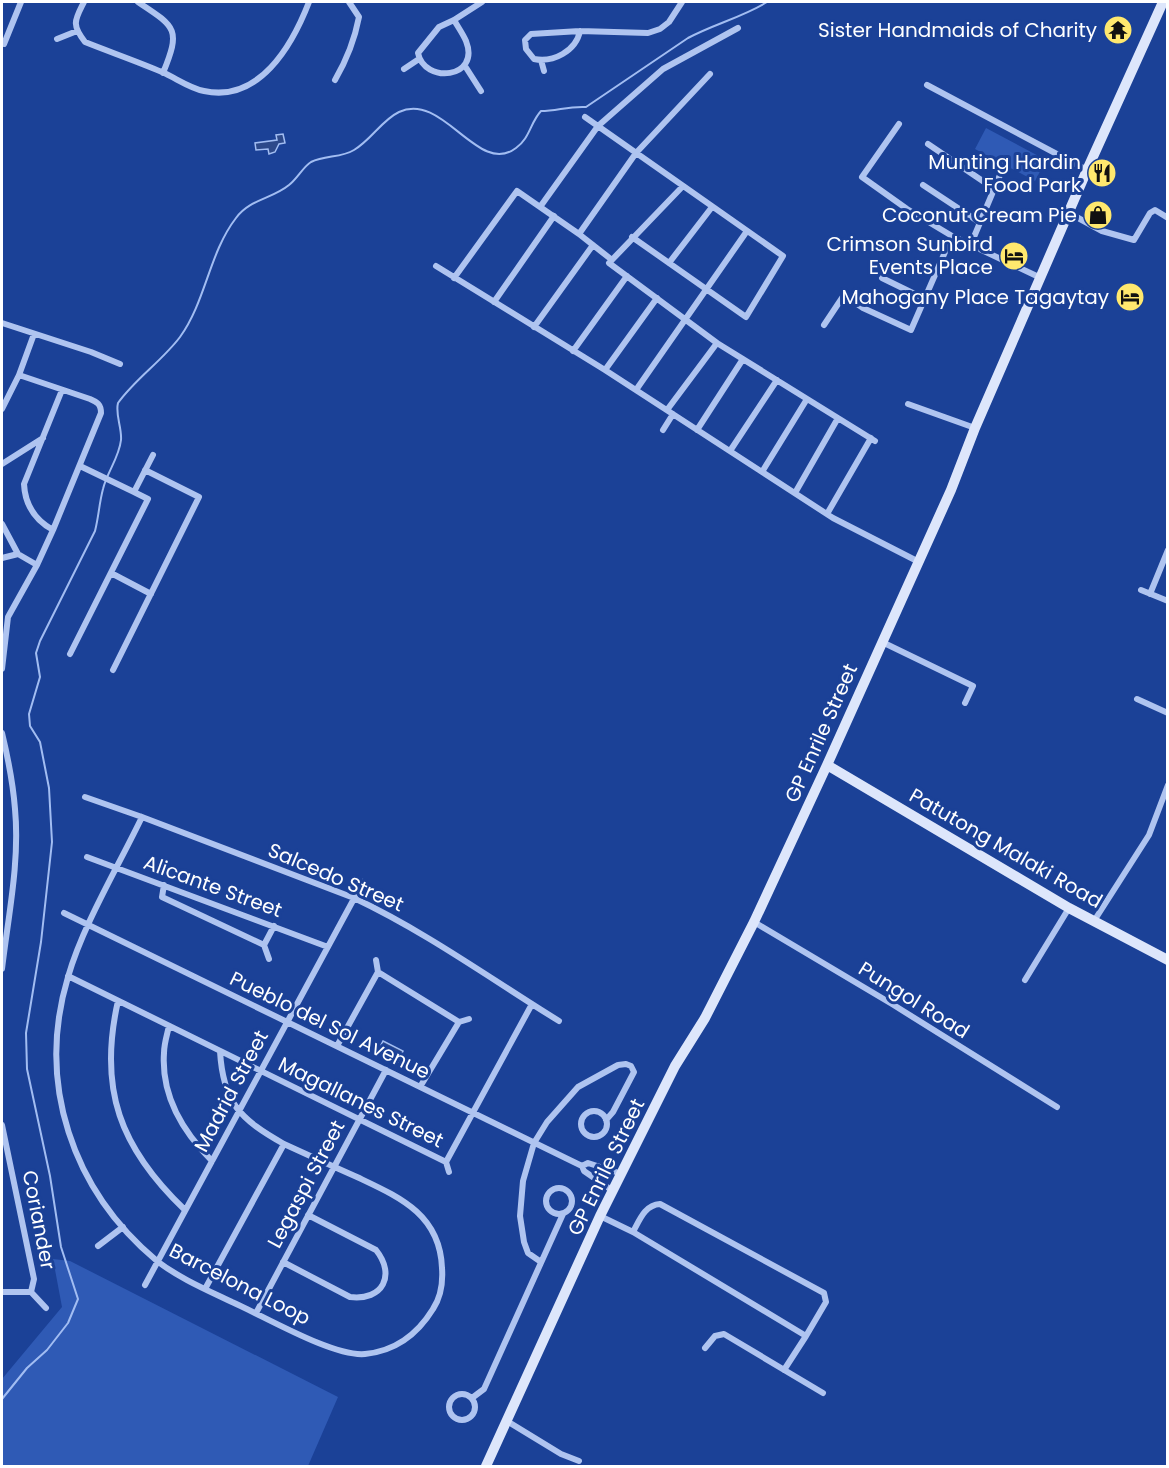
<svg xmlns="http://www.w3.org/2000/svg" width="1169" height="1468" font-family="Poppins,sans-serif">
<rect width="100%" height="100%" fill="#1b4197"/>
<path fill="#2f5ab5" d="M986 128 1046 160 1035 181 975 149Z
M53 1259 70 1261 338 1397 308 1466H2V1379L62 1307Z"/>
<path fill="#2d498a" stroke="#a2bdf2" stroke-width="1.5" d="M283 134 285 143 279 144 275 152 269 154 268 149 256 150 255 143 277 140 276 135Z
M383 1041 403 1051 398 1062 377 1053Z"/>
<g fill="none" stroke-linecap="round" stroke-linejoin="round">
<path stroke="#a2bdf2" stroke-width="2" d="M2 1399 27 1368 47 1350 68 1323 78 1299 61 1247 50 1176 27 1069 26 1033 41 942 52 842 49 788 40 742 30 726 29 714 40 677 36 653 40 641 95 531C99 515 99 504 103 489 107 472 119 458 121 440 122 427 115 415 118 403 135 379 162 361 180 337 206 301 209 253 236 218 250 199 272 199 289 185 297 179 303 167 311 162 325 155 341 158 354 150 371 140 382 120 399 112 443 91 478 177 516 148 530 138 530 123 541 111 557 111 568 106 586 107L688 38C714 24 743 17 767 2"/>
<path stroke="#afc4f0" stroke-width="6" d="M84 2C75 20 71 24 85 42 110 52 136 61 162 72 176 78 189 88 204 91 259 103 292 46 309 2
M138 2C176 27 181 29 163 73
M454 20C458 27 463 34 466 41 481 79 424 84 418 53L439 27 454 20 482 2
M580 31C576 51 553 63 534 59L526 49 525 40 531 34 580 31 648 33 660 29 669 22 682 2
M57 39 77 31
M4 44 21 2
M541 60 544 71
M465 66 481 91
M404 69 419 59
M335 80C346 61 355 38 359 17L349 2
M927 85 1087 170
M585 117 783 256 746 317 632 237
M899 124 862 177 907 209 952 236 1041 278
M928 144 993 188
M923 185 979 222
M683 186 609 263 717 343 875 441
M540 207 598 126 663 69 738 28
M1069 213 1102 231 1134 240 1150 213 1155 210 1168 218
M579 234 636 153 710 74
M971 244 1000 175
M669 263 712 207
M436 266 605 370 833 518 919 562
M454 278 517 191 579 234 612 260
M882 278 925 299
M494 302 554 216
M2 323 91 352 120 364
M824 325 844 295 863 308 911 330 952 236
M534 327 593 245
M573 351 627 276
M605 370 657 298
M636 390 747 231
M908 404 975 428
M2 409 19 375 34 334
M667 410 717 343
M663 430 673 414
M697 430 743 359
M730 451 777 380
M2 464 43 438
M80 466 134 492 153 455
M762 472 807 399
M795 493 838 418
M827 514 871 438
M2 524 18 554
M53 530C35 520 25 505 24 484L62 390
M2 558 18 554 37 565
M111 573 151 594
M1141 590 1168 601
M1150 594 1168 550
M882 642 973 686 965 703
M70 654 148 499 134 492
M2 669 8 617 37 565 53 530 101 413C101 404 97 402 90 399L19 375
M113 670 199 497 145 470
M1137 699 1168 713
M2 733C8 758 13 783 15 809 20 862 8 917 2 969
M85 797 142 817 354 898C426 932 491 979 559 1021
M142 817C118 867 83 925 68 977 36 1083 72 1190 157 1261 179 1278 207 1290 232 1302 264 1316 333 1357 365 1354 396 1351 417 1335 433 1309 441 1297 443 1282 442 1268 440 1214 399 1197 357 1177 332 1166 308 1155 284 1144 240 1119 223 1103 220 1051
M87 857 328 947
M164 885 162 897 264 945 274 926
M64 913 582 1166 584 1171 613 1191
M1094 921 1149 835 1168 785
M754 922 892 1004 1057 1107
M264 945 269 959
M376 960 378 972
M378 972 459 1022
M68 976 446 1162
M1025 980 1069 908
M118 1001C98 1089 120 1148 185 1210
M459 1022 469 1019
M169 1026C167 1035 164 1044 164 1053 161 1096 183 1132 212 1161
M337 1046 378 972
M420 1087 459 1022
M581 1124a13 13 0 1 1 26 0a13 13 0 1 1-26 0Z
M2 1125 34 1279 31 1292H2
M582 1166 588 1163 622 1174
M449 1172 446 1162 532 1004
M546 1201a13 13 0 1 1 26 0a13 13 0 1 1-26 0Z
M600 1216 633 1232 806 1336 826 1302 824 1293 660 1204C645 1205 640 1219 633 1232
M98 1246 123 1227
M283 1262 350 1297C383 1301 396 1275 376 1250L308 1215
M541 1262 528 1253 524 1242 520 1216 523 1181 534 1143 547 1122 578 1087 618 1065 626 1064 631 1066 634 1072 613 1112 606 1120
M145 1285 363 882
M205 1289 284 1144
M31 1292 46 1308
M256 1313 386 1070
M705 1348 715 1336 724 1334 823 1393
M784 1370 806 1336
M449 1407a13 13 0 1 1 26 0a13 13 0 1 1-26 0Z
M472 1398 484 1389 563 1214
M507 1421 561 1454 579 1461"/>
<path stroke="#dde6fb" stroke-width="10" d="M827 765 1069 908 1168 960
M486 1466 600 1216 675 1066 705 1018 754 922 827 765 951 490 975 428 1087 170 1163 2"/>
</g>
<defs>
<g id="temple-disc" transform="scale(1.5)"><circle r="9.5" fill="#ffe86e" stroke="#1b4197"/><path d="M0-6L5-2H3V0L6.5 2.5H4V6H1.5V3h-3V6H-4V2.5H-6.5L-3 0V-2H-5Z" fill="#111"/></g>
<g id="restaurant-disc" transform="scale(1.5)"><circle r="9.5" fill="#ffe86e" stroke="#1b4197"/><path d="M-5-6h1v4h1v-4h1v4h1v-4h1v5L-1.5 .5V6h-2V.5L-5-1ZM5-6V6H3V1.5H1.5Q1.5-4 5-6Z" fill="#111"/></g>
<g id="shop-disc" transform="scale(1.5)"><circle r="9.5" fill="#ffe86e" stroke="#1b4197"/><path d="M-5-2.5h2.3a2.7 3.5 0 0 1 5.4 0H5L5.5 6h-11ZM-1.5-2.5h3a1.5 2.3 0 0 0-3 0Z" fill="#111"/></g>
<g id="hotel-disc" transform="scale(1.5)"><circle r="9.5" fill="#ffe86e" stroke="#1b4197"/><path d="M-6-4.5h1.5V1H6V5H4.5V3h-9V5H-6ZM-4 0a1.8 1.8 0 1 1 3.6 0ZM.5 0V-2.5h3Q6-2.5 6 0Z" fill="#111"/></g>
</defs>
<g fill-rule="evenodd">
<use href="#temple-disc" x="1118" y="30"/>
<use href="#restaurant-disc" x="1102" y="173"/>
<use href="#shop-disc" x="1098" y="215"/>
<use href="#hotel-disc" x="1014" y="256"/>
<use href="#hotel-disc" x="1130" y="297"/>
</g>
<g text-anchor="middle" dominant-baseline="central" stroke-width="6" stroke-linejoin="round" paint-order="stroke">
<g font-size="20" fill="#fff" stroke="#1b4197" text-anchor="end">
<text x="1097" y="30">Sister Handmaids of Charity</text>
<text x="1081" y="162">Munting Hardin<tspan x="1081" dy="23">Food Park</tspan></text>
<text x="1077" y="215">Coconut Cream Pie</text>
<text x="993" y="244">Crimson Sunbird<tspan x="993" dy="23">Events Place</tspan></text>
<text x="1109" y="297">Mahogany Place Tagaytay</text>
</g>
<g font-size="20" fill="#fff" stroke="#1b4197">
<text transform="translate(821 733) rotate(-66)">GP Enrile Street</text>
<text transform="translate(1006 848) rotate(30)">Patutong Malaki Road</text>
<text transform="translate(336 877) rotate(23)">Salcedo Street</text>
<text transform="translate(213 886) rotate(20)">Alicante Street</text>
<text transform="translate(914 1000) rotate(32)">Pungol Road</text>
<text transform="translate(330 1025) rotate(26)">Pueblo del Sol Avenue</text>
<text transform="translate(231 1091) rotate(-62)">Madrid Street</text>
<text transform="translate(361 1102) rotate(26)">Magallanes Street</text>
<text transform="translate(606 1167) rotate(-64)">GP Enrile Street</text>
<text transform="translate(306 1184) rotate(-62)">Legaspi Street</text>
<text transform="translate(39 1220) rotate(79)">Coriander</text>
<text transform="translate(240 1284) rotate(27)">Barcelona Loop</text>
</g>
</g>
<rect width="1169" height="1468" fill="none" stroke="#ffffff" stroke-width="6"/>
</svg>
